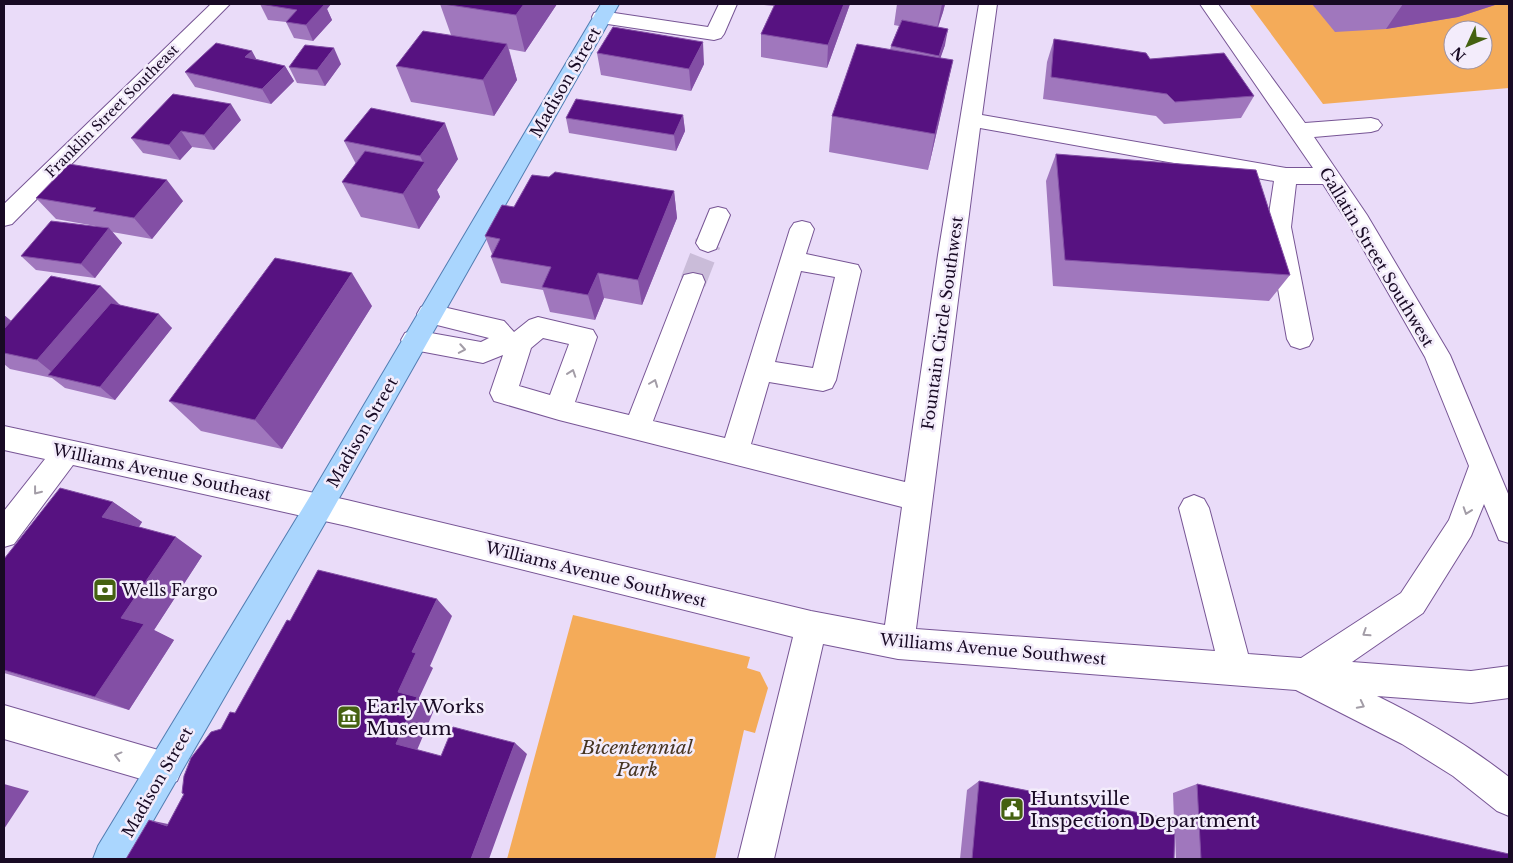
<svg xmlns="http://www.w3.org/2000/svg" width="1513" height="863" font-family="'Libre Baskerville',serif">
<rect width="100%" height="100%" fill="#eadcf9"/>
<path fill="#f4ab59" fill-rule="evenodd" d="M1249 4H1509V88L1323 104ZM1453 30H1483V60H1453Z
M573 615 750 657 747 668 760 672 768 688 755 733 744 730 715 859H507Z"/>
<g fill="none" stroke-linecap="round" stroke-linejoin="round">
<path stroke="#cabcd9" stroke-width="26" stroke-dasharray="26 13" stroke-linecap="butt" d="M693 282 708 243"/>
<g stroke="#775595" stroke-width="2">
<path id="minor" d="M211 4H230L12 224 4 226V204Z
M719 4H737L724 34 721 38 714 40 601 23 594 21 592 17 594 13 601 11 708 27Z
M979 4H997L982 115 1286 168H1313L1200 4H1218L1305 123 1371 118 1378 120 1382 125 1378 130 1371 132 1314 137 1367 215 1450 355 1509 496V543L1499 540 1484 504 1471 536 1423 613 1352 662 1471 671 1509 666V698L1471 703 1377 696C1424 719 1468 745 1509 777V816L1497 811 1453 776 1402 744 1296 690 898 659 823 644 774 859H738L793 637 347 526 73 465 14 544 4 547V511L45 459 4 450V426L347 500 811 611 885 625 902 507 559 420 494 401 490 393 503 355 483 363 414 350 405 347 401 340 405 333 414 330 481 342 489 338 421 321 417 314 421 307 430 304 504 321 514 332 529 320 538 317 593 330 597 337 575 402 629 415 681 282 684 275 693 273 702 275 705 282 653 421 725 438 790 229 794 223 802 221 810 223 814 229 806 254 858 265 861 271 836 380 832 388 823 391 769 382 751 444 905 482 938 255ZM980 128 1274 181 1267 227 1287 339 1291 346 1300 349 1309 346 1313 339 1291 227 1296 184H1323L1350 226 1425 357 1469 466 1449 520 1401 593 1301 658 1248 654 1209 508 1204 499 1194 495 1184 499 1179 508 1215 651 916 629ZM801 271 835 277 813 368 775 362ZM543 338 569 344 550 395 519 386 531 348Z
M718 207 726 209 730 215 716 249 708 252 700 249 696 243 710 209Z
M4 705 165 752 177 757 182 769 177 781 165 786 4 739Z"/>
</g>
<g stroke="#527db2" stroke-width="2">
<path id="major" d="M601 4H619L329 516 131 859H93L98 846 309 498Z"/>
</g>
<use href="#minor" fill="#fff" fill-rule="evenodd"/>
<use href="#major" fill="#aad6fe" fill-rule="evenodd"/>
</g>
<path fill="#a077bd" d="M260 4H331L327 9 332 20 313 41 294 38 286 22 268 20Z
M440 4H557L525 52 509 49 517 80 494 116 411 102 396 66 451 35Z
M764 4H850L827 68 761 57V34L774 6 764 5Z
M897 4H945L943 12 938 27 945 45 940 58 945 96 928 170 829 152 832 116 890 50 891 46 899 26 894 25Z
M1312 4H1498L1458 17 1386 29 1335 32Z
M1054 39 1150 59 1254 96 1241 118 1164 124 1156 116 1043 99 1047 62Z
M597 53 704 64 691 91 601 75Z
M256 59 285 66 294 81 271 104 195 87 185 72Z
M341 64 325 86 297 83 289 67Z
M683 115 685 131 676 151 569 133 566 118Z
M241 120 214 150 192 147 180 160 143 153 131 138Z
M344 141 458 159 437 190 440 197 419 229 361 217 342 182 356 164Z
M1056 154 1290 275 1269 301 1053 286 1046 181Z
M549 177 674 191 677 218 642 305 604 298 595 320 550 312 543 290 501 283 491 257 492 254 485 236 514 207Z
M36 198 183 201 152 239 112 232 109 228 122 243 95 278 36 270 21 256 107 228 56 219Z
M120 305 172 328 115 400 65 388 52 378 10 369 4 364V315L11 321Z
M372 306 282 449 201 431 169 401Z
M113 502 142 522 139 527 202 556 154 630 174 640 129 710 4 673V559Z
M979 781 1174 820 1173 793 1197 784 1509 859H1176L1175 834 1174 859H960L967 790Z"/>
<path fill="#834fa5" d="M312 4H331L327 9 332 20 313 41 306 25Z
M524 4H557L525 52 516 15Z
M844 4H850L827 68 828 45Z
M942 4H945L943 12 936 33Z
M1403 4H1498L1458 17 1386 29Z
M948 29 945 45 936 71 939 56Z
M703 42 704 64 691 91 689 69Z
M507 44 517 80 494 116 483 80Z
M334 48 341 64 325 86 317 70Z
M252 51 260 66 245 57Z
M953 60 945 96 928 170 935 134Z
M285 66 294 81 271 104 262 89Z
M231 104 241 120 214 150 204 135Z
M683 115 685 131 676 151 674 135Z
M445 123 458 159 437 190 440 197 419 229 403 194 424 164 420 156Z
M181 131 192 147 180 160 169 145Z
M167 180 183 201 152 239 134 218Z
M674 191 677 218 642 305 638 280Z
M109 228 122 243 95 278 81 264Z
M352 273 372 306 282 449 255 420Z
M598 273 604 298 595 320 588 295Z
M101 286 121 306 58 377 37 360Z
M159 314 172 328 115 400 100 387Z
M4 315 21 329 4 348Z
M113 502 142 522 132 537 102 517Z
M176 537 202 556 154 630 174 640 129 710 95 697 121 618Z
M437 599 452 616 430 666 433 668 419 698 434 710 415 755 396 744 398 692 412 652Z
M515 743 527 754 489 859H471Z
M4 784 29 791 4 829Z
M149 820 182 827 167 826Z"/>
<path fill="#571281" stroke="#834fa5" d="M260 4H325L306 25 286 22 297 10Z
M443 4H524L516 15Z
M775 4H844L828 45 761 34Z
M902 20 948 29 939 56 891 46Z
M613 27 703 42 689 69 597 53Z
M423 31 507 44 483 80 396 66Z
M1054 39 1146 53 1150 59 1224 53 1254 96 1175 102 1167 94 1051 77Z
M216 43 252 51 245 57 285 66 262 89 185 72Z
M857 44 953 60 935 134 832 116Z
M305 45 334 48 317 70 289 67Z
M173 94 231 104 204 135 181 131 169 145 131 138Z
M576 99 683 115 674 135 566 118Z
M371 108 445 123 420 156 344 141Z
M365 151 425 162 403 194 342 182Z
M1056 154 1256 170 1290 275 1065 260Z
M69 164 167 180 134 218 93 211 96 208 36 198Z
M555 172 674 191 638 280 598 273 588 295 542 287 551 267 491 257 500 239 485 236 502 205 514 207 532 175 549 177Z
M51 221 109 228 81 264 21 256Z
M275 258 352 273 255 420 169 401Z
M51 276 101 286 37 360 4 353V329Z
M111 303 159 314 100 387 48 375Z
M60 488 113 502 102 517 176 537 121 618 144 624 95 697 4 670V559Z
M318 570 437 599 412 652 416 653 398 692 417 697 396 744 441 756 453 727 515 743 471 859H126L149 820 167 826 184 794 182 793 184 776 191 758 211 732 221 729 230 712 235 713 287 620 290 621Z
M979 781 1175 820 1174 859H972Z
M1197 784 1509 854V859H1201Z"/>
<defs><path id="oneway-chevron" d="M-2-3.5L2.5 0L-2 3.5" fill="none" stroke-width="1.6" stroke-linecap="round" stroke-linejoin="round" transform="scale(1.25)"/></defs>
<g stroke="#a39da7">
<use href="#oneway-chevron" transform="translate(462 349) rotate(10)"/>
<use href="#oneway-chevron" transform="translate(572 373) rotate(-71)"/>
<use href="#oneway-chevron" transform="translate(654 383) rotate(-69)"/>
<use href="#oneway-chevron" transform="translate(37 491) rotate(128)"/>
<use href="#oneway-chevron" transform="translate(1467 511) rotate(109)"/>
<use href="#oneway-chevron" transform="translate(1366 633) rotate(147)"/>
<use href="#oneway-chevron" transform="translate(1361 705) rotate(27)"/>
<use href="#oneway-chevron" transform="translate(118 756) rotate(-165)"/>
</g>
<defs>
<g id="bank-square" transform="scale(1.25)"><rect x="-9" y="-9" width="18" height="18" rx="4" fill="#456111" stroke="#f3ecfb"/><path d="M-6-4H6V4H-6ZM0-2.3a2.3 2.3 0 1 0 0 4.6a2.3 2.3 0 1 0 0-4.6Z" fill="#fff"/></g>
<g id="museum-square" transform="scale(1.25)"><rect x="-9" y="-9" width="18" height="18" rx="4" fill="#456111" stroke="#f3ecfb"/><path d="M0-6L6-3V-2H-6V-3ZM-5-1h2V3h-2ZM-1-1h2V3h-2ZM3-1h2V3H3ZM-6 4H6V6H-6Z" fill="#fff"/></g>
<g id="civic-square" transform="scale(1.25)"><rect x="-9" y="-9" width="18" height="18" rx="4" fill="#456111" stroke="#f3ecfb"/><path d="M-.6-6.5H3V-4.5H.6V-3L4-1V1h2V6H-6V1h2V-1L-.6-3ZM-1.2 2.5V6h2.4V2.5Z" fill="#fff"/></g>
</defs>
<g fill-rule="evenodd">
<use href="#bank-square" x="105" y="590"/>
<use href="#museum-square" x="349" y="717"/>
<use href="#civic-square" x="1012" y="809"/>
</g>
<g text-anchor="middle" dominant-baseline="central" stroke-width="5" stroke-linejoin="round" paint-order="stroke">
<g font-size="14" fill="#180a24" stroke="#f3ecfb">
<text transform="translate(112 111) rotate(-45)">Franklin Street Southeast</text>
</g>
<g font-size="16" fill="#180a24" stroke="#f3ecfb">
<text transform="translate(565 82) rotate(-60)">Madison Street</text>
<text transform="translate(1377 257) rotate(59)">Gallatin Street Southwest</text>
<text transform="translate(942 323) rotate(-82)">Fountain Circle Southwest</text>
<text transform="translate(362 432) rotate(-60)">Madison Street</text>
<text transform="translate(162 472) rotate(12)">Williams Avenue Southeast</text>
<text transform="translate(596 574) rotate(14)">Williams Avenue Southwest</text>
<text transform="translate(993 649) rotate(5)">Williams Avenue Southwest</text>
<text transform="translate(157 782) rotate(-60)">Madison Street</text>
</g>
<g font-size="16" fill="#180a24" stroke="#f3ecfb" text-anchor="start">
<text x="122" y="590">Wells Fargo</text>
</g>
<g font-size="19" fill="#180a24" stroke="#f3ecfb" text-anchor="start">
<text x="366" y="706">Early Works<tspan x="366" dy="22">Museum</tspan></text>
<text x="1030" y="798">Huntsville<tspan x="1030" dy="22">Inspection Department</tspan></text>
</g>
<g font-size="19" font-style="italic" fill="#473522" stroke="#f3ecfb">
<text x="637" y="747">Bicentennial<tspan x="637" dy="22">Park</tspan></text>
</g>
</g>
<rect width="1513" height="863" fill="none" stroke="#180a24" stroke-width="10"/>
<g transform="translate(1468 45) rotate(226)"><circle r="24" fill="#f3ecfb" stroke="#9b92a5"/>
<path d="M0-4L9 19L0 12L-9 19Z" fill="#456111"/>
<text y="-8" font-size="14" font-weight="bold" text-anchor="middle" fill="#180a24">N</text>
</g>
</svg>
